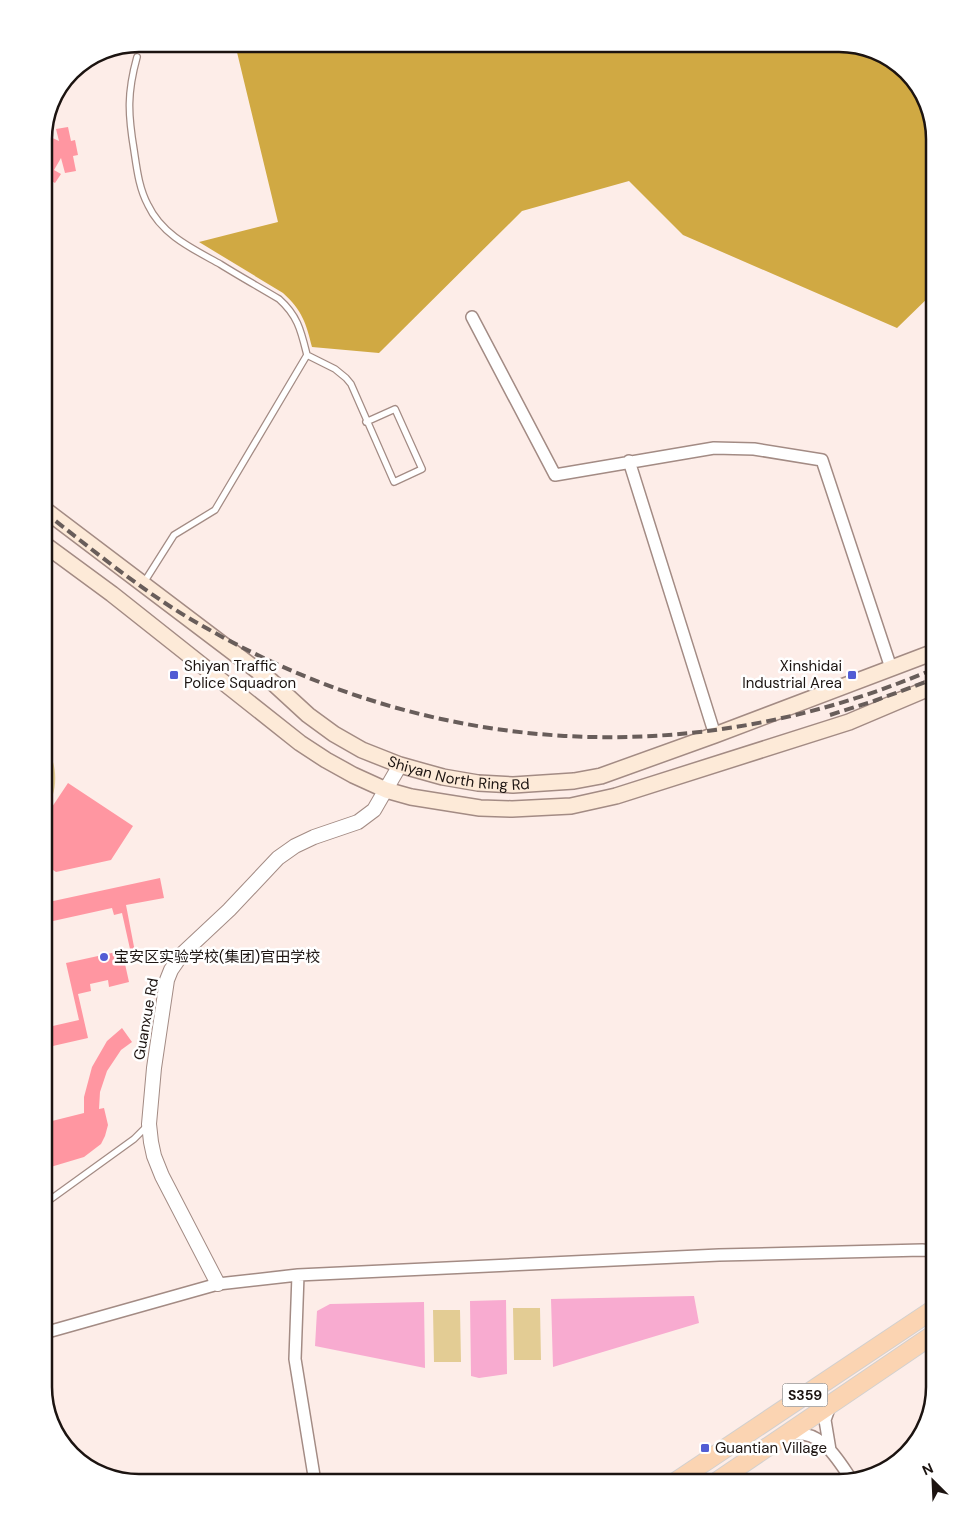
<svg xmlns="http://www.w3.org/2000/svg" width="978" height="1526" font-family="'DM Sans','Noto Sans SC',sans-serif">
<rect width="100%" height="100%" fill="#fdede8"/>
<path fill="#e3cc94" d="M44 744C59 763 59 793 44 813Z
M513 1308H540L541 1360H514Z
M433 1310H460L461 1362H434Z"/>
<path fill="#d0a943" d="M235 44H845L892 60 924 97 934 140V292L897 328 683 235 629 181 522 211 379 353 312 347C306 323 302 310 283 293L199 242 278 222Z"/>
<path fill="#f8abd0" d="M694 1296 699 1323 553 1367 551 1299Z
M506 1300 507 1374 479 1378 471 1376 470 1301Z
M424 1302 425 1368 315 1346 317 1311 330 1304Z"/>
<path fill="#ff96a1" d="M68 127 71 141 75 140 78 155 73 156 76 171 65 173 61 158 54 170 61 174 55 183 44 177V152L46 149 44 148V134L59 141 56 129Z
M68 783 133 826 111 860 56 872 44 864V819Z
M160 878 164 898 126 905 135 952 123 955 129 982 109 987 108 980 90 984 91 991 78 994 88 1038 44 1048V1028L79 1020 66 963 130 949 122 913 114 915 112 908 44 923V903Z
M122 1028 132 1042 121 1050 107 1071 100 1092 99 1109 104 1108 108 1125 105 1136 101 1144 84 1157 44 1169V1123L84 1113V1097L92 1067 107 1041Z
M921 1416 926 1417 924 1424 919 1422Z"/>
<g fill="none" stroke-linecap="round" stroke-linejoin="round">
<g stroke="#a38b84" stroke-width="8">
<path id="service" d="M137 57C127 93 128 114 134 150 137 170 139 188 148 205 162 235 193 249 220 264 239 276 259 287 279 299 298 316 301 331 307 355L215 510 174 535 143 584
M307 355 335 369 346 378 351 384 394 482 422 469 395 409 366 422
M44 1204 134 1139 148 1125"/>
</g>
<g stroke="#a38b84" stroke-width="14">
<path id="minor" d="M472 317 555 475 714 448 754 449 822 460 891 668
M629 461 715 735
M298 1275 295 1359 315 1482
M44 1333 218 1284 298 1275 719 1255 922 1250 934 1251
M788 1435C820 1427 836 1457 851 1479
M830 1450 825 1420 830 1406"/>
</g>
<g stroke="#a38b84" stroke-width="16">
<path id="tertiary" d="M218 1284 162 1176 154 1156 151 1142 149 1124 154 1068 167 980 171 970 182 954 229 910 278 858 295 846 314 837 358 822 374 810 400 765"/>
</g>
<g stroke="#a38b84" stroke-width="18">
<g id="secondary">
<path id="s1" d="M44 509 271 681 308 715 334 734 362 750 400 765 443 777 478 783 513 785 574 781 601 776 715 735 934 652"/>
<path d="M44 544 112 594 300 743 326 760 353 775 386 790 411 797 480 808 512 809 571 806 616 796 849 722 934 686"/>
</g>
</g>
<g stroke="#d2d0cf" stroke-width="20">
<path id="primary" d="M675 1482 934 1309
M716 1482 934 1334"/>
</g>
<use href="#service" stroke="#fff" stroke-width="5.5"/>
<use href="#minor" stroke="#fff" stroke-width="11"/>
<use href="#tertiary" stroke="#fff" stroke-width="14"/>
<use href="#secondary" stroke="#fdead8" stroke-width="15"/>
<use href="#primary" stroke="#fbd4b2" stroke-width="18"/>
<path stroke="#685d5a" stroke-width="4" stroke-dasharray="10 5" stroke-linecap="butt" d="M44 512C97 553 149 597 208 629 436 758 693 772 934 669
M830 715 874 701 934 679"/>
</g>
<g fill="#525dd4" stroke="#fff" stroke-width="2">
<rect x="169" y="670" width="10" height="10" rx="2.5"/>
<rect x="847" y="670" width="10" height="10" rx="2.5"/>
<circle cx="104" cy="957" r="5"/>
<rect x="700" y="1443" width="10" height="10" rx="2.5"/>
</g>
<g text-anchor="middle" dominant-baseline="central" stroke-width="5" stroke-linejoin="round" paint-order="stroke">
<rect fill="#fff" stroke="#605a58" stroke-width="1" x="782.5" y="1383.5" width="45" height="23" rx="4"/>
<g font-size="14" font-weight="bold" fill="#1c1411">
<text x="805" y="1395">S359</text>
</g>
<g font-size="15" fill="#1c1411" stroke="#fff" text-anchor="start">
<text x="184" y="666">Shiyan Traffic<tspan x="184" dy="17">Police Squadron</tspan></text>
<text x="842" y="666" text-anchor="end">Xinshidai<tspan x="842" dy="17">Industrial Area</tspan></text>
<text x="114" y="957">宝安区实验学校(集团)官田学校</text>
<text x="715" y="1448">Guantian Village</text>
</g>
<g font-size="15" fill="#1c1411" stroke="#fff">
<text stroke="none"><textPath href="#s1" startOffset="500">Shiyan North Ring Rd</textPath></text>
<text transform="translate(146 1019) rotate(-80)">Guanxue Rd</text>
</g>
</g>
<path d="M0 0H978V1526H0ZM139 52H839A87 87 0 0 1 926 139V1387A87 87 0 0 1 839 1474H139A87 87 0 0 1 52 1387V139A87 87 0 0 1 139 52Z" fill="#fff" fill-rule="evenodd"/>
<path fill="none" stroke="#1c1411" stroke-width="2.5" d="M139 52H839A87 87 0 0 1 926 139V1387A87 87 0 0 1 839 1474H139A87 87 0 0 1 52 1387V139A87 87 0 0 1 139 52Z"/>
<g transform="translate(933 1481) rotate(336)" stroke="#ffffff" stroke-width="4" paint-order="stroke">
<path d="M0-4L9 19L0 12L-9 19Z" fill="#1c1411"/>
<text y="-8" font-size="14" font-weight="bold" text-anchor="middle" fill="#1c1411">N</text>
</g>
</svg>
